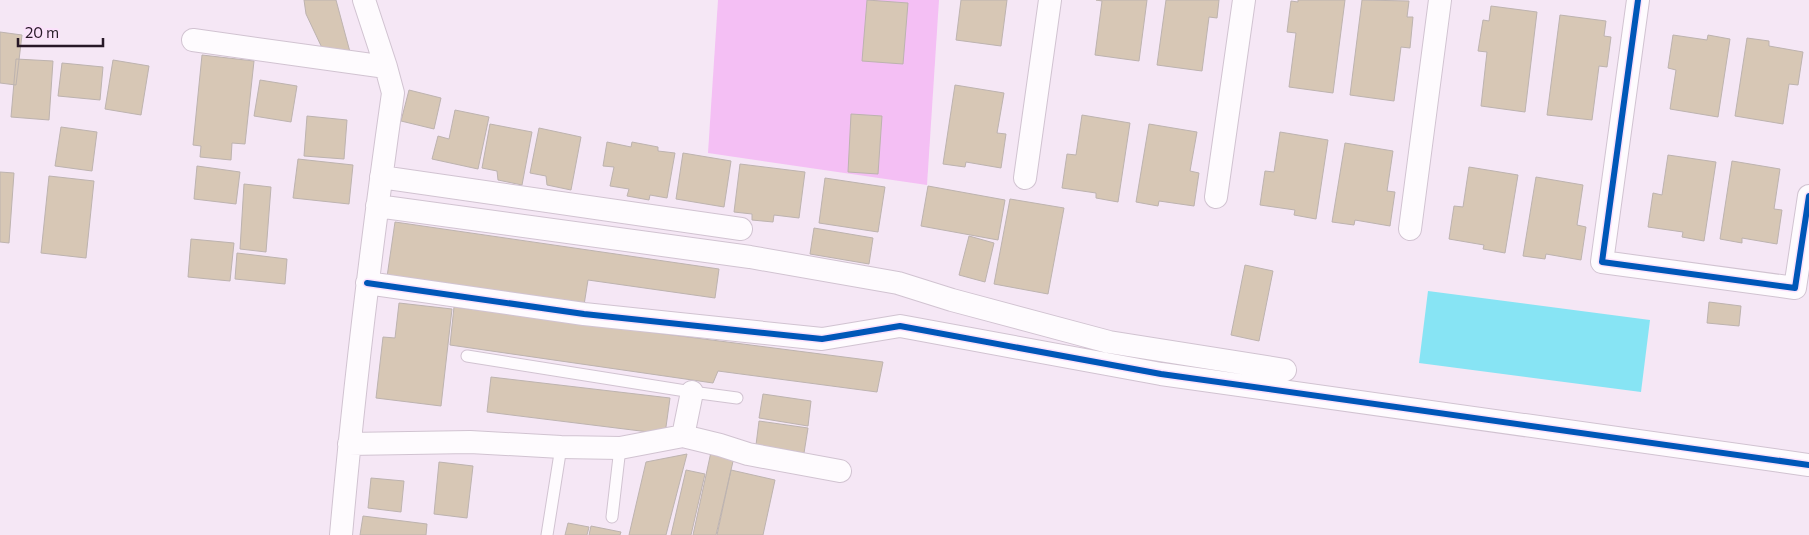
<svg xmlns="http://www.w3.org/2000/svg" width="1809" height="535" font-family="Commissioner,sans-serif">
<rect width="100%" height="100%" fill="#f5e7f5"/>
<path fill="#f4bff4" d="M718 0H939L927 185 708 153Z"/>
<path fill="#87e4f4" d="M1428 291 1650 320 1641 392 1419 363Z"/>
<path fill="#d7c7b5" stroke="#bdb3af" d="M304 0H336L350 52 323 50 306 14Z
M867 0 908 3 903 64 862 61Z
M961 0H1007L1001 46 956 40Z
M1096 0H1147L1139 61 1095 55 1102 1Z
M1166 0H1219L1217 18 1209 17 1202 71 1157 65Z
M1298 0H1345L1333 93 1289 87 1296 33 1287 32 1291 1 1298 2Z
M1362 0 1409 1 1407 17H1413L1410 48 1401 47 1394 101 1350 95Z
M1491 6 1537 12 1525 112 1481 106 1487 52 1478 51 1483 20 1489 21Z
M1560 15 1606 21 1604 36 1611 37 1607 67 1599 66 1592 120 1547 115Z
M0 32 22 35 16 85 0 83Z
M1673 35 1707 40 1708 35 1730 39 1718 117 1670 109 1676 70 1668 68Z
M1747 38 1769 41V46L1803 52 1798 85 1789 84 1783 124 1735 116Z
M202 55 254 61 245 144 232 143 231 160 200 157 201 146 193 145Z
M16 59 53 61 49 120 11 117Z
M113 60 149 66 141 115 105 109Z
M62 63 103 67 100 100 58 96Z
M260 80 297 86 291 122 254 116Z
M955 85 1004 93 997 133 1006 134 1001 168 966 162 965 167 943 164Z
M409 90 441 98 434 129 401 121Z
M455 110 489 117 478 169 432 159 438 136 449 139Z
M851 114 882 116 878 174 848 172Z
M1082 115 1130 123 1118 202 1096 198V193L1062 188 1067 154 1076 155Z
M307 116 347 120 344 159 304 156Z
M490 124 532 132 522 185 498 180 497 171 482 168Z
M1149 124 1197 132 1190 171 1199 173 1194 206 1159 201 1158 206 1136 202Z
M61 127 97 132 92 171 55 166Z
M539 128 581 137 571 190 547 185 546 176 530 173Z
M1280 132 1328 140 1316 219 1294 215 1295 210 1260 205 1265 171 1274 172Z
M607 142 631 147 632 142 658 147V151L675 153 667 198 650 195 649 200 627 196 629 189 610 186 614 167 603 166Z
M1345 143 1393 151 1387 191 1395 192 1390 226 1355 220 1354 225 1332 222Z
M683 153 731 161 724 207 676 199Z
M1668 155 1716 162 1704 241 1682 237 1683 232 1648 227 1653 193 1662 195Z
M298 159 353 165 349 204 293 198Z
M1732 161 1780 169 1774 209 1782 210 1777 244 1742 238V243L1720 239Z
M740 164 805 172 799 218 774 215 773 222 752 220V214L734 212Z
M197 166 240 172 236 204 194 199Z
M1469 167 1518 175 1505 253 1483 249 1484 245 1449 239 1454 206 1463 207Z
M0 172 14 173 9 243 0 242Z
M49 176 94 181 86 258 41 253Z
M1536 177 1583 185 1577 225 1586 227 1581 260 1546 254 1545 259 1523 256Z
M825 178 885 187 878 232 819 223Z
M244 184 271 187 266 252 240 249Z
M928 186 1005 200 998 240 921 226Z
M1010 199 1064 208 1048 294 994 284Z
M395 222 719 269 715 298 588 280 584 305 387 277Z
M814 228 873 238 869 264 810 254Z
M969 236 994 243 985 282 959 275Z
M191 239 234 243 230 281 188 277Z
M237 253 287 259 285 284 235 279Z
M1245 265 1273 271 1259 341 1231 335Z
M1709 302 1741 306 1739 326 1707 323Z
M399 303 452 309 441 406 376 398 383 337 395 338Z
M454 307 883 362 877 392 718 371 713 383 450 345Z
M491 377 670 398 665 434 487 412Z
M763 394 811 401 808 426 759 418Z
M759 421 808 428 804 453 756 445Z
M711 452 734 457 716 535H693Z
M687 454 666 535H629L646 462Z
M439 462 473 466 467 518 434 514Z
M686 470 705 474 691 535H671Z
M731 470 775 480 763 535H717Z
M371 478 404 481 401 512 368 508Z
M363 516 427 524 426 535H360Z
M568 523 589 527 587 535H565Z
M591 526 621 532 620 535H589Z"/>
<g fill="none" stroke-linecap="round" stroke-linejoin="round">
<g stroke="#d1c3d1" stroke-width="13">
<path id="service" d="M467 356 692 392 737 398
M612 517 620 448
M547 535 561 447"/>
</g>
<g stroke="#d1c3d1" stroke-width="24">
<path id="minor" d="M1638 0 1602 262 1795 288 1809 196
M193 40 386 67
M381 177 741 229
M1025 178 1050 0
M1216 197 1244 0
M377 206 750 257 898 283 952 300 1109 342 1285 370
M1410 229 1440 0
M367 283 584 314 822 339 900 326 1161 374 1809 465
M683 436 692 392
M349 444 470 442 561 447 620 448 683 436 720 445 748 454 840 471
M341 535C354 387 372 240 393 93L386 67 364 0"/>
</g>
<use href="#service" stroke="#fefbfe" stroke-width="11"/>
<use href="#minor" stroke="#fefbfe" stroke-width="22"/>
<g stroke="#fbe1fb" stroke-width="9">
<path id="cycleway" d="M1638 0 1602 262 1795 288 1809 196
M367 283 584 314 822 339 900 326 1161 374 1809 465"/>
</g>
<use href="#cycleway" stroke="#0057b8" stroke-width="6"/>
</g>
<path d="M18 38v8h85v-8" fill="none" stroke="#271827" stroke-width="2.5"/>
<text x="25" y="38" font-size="15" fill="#271827" stroke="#fbe1fb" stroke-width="4" paint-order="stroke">20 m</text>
</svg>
